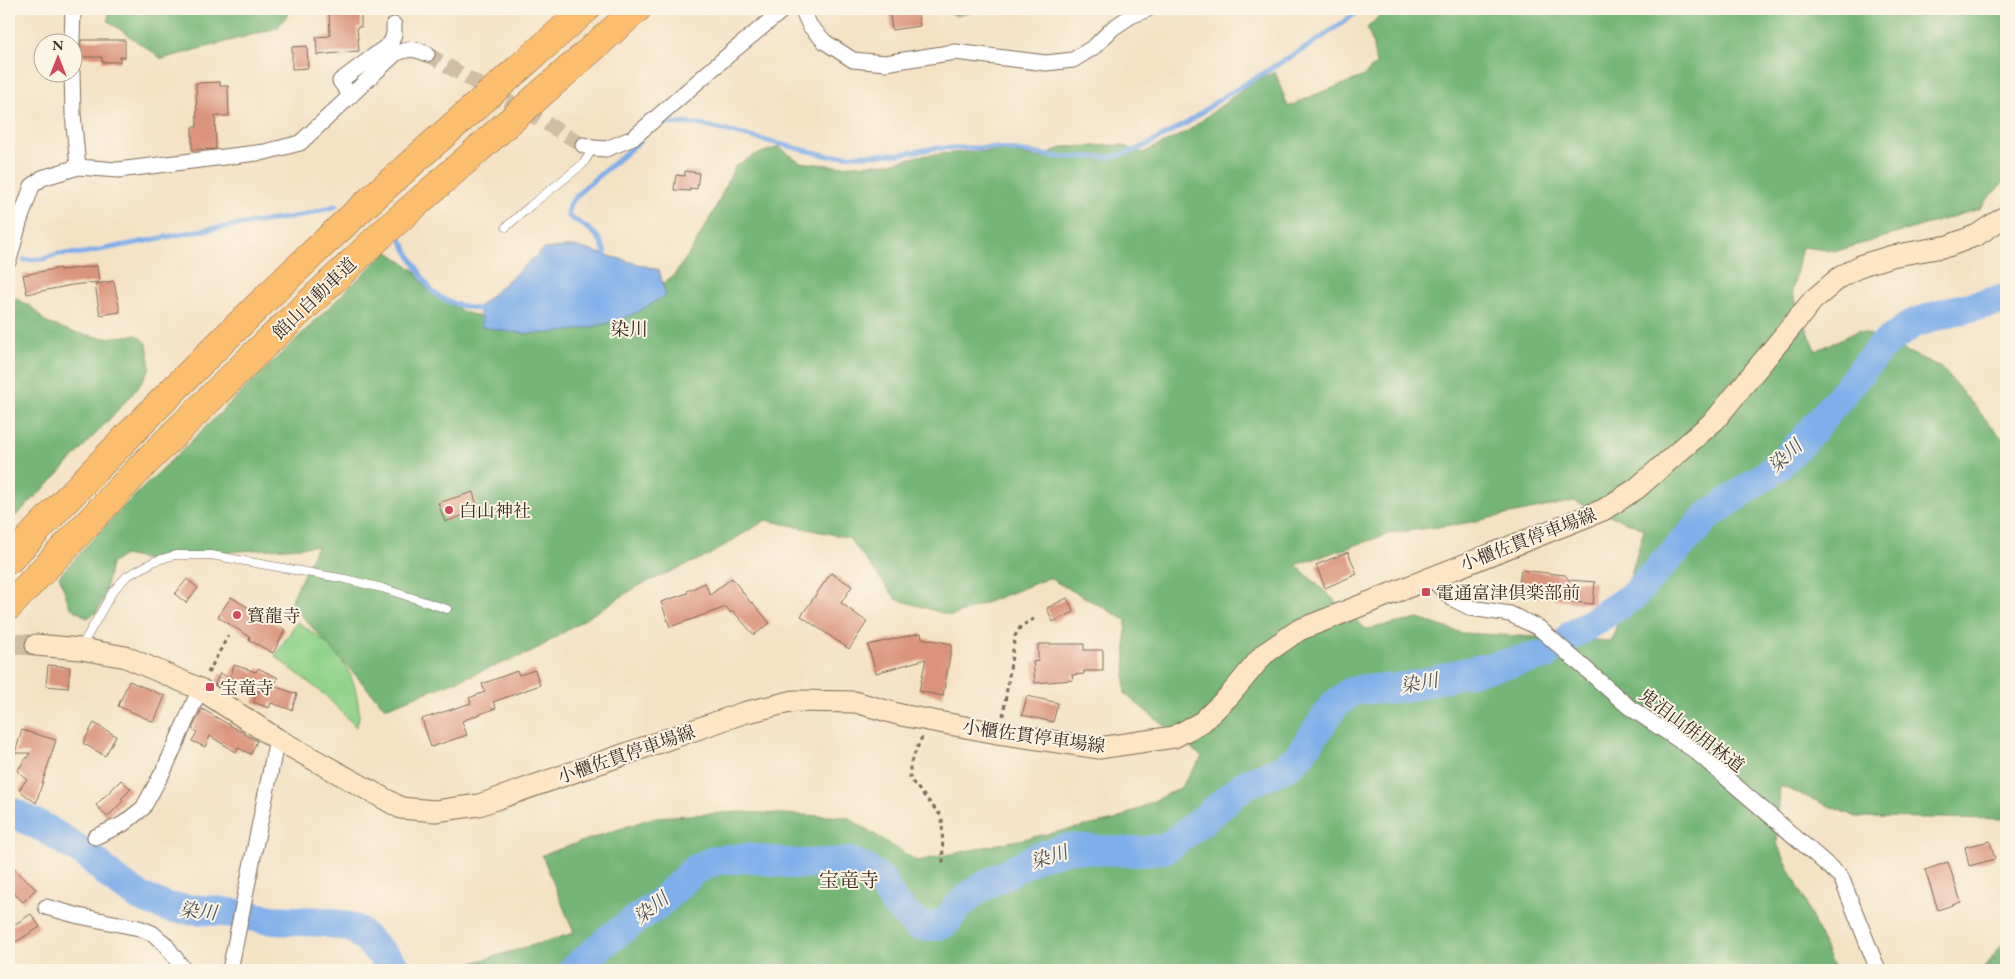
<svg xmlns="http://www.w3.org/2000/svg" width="2015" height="979" font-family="'EB Garamond','Noto Serif JP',serif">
<rect width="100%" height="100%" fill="#fcf5e5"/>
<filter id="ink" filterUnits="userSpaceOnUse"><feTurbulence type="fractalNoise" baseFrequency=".02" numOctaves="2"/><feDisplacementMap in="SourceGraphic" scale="10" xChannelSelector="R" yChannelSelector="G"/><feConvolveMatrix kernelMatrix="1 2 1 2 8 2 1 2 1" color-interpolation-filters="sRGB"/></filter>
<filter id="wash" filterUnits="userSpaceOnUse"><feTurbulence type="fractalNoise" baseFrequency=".0096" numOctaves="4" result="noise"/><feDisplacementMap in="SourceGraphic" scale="20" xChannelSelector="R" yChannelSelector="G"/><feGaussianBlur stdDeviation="1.12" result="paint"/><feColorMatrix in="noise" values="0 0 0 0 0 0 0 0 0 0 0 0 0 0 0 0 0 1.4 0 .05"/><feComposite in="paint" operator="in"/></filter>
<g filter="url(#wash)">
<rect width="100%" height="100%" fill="#f4e2c5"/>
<path fill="#90d38b" stroke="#667e54" d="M297 622C325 639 352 663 357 697 359 710 361 715 356 727L326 696 275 656Z"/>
<path fill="#74b577" stroke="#58704a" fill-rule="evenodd" d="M109 9H292L277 28 162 59 108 21Z
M943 9H986L956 16Z
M1386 9H2006V179L1979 209 1837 251 1802 247 1792 292 1816 351 1859 330 1941 367 2006 443V819L1856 817 1780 786 1777 844 1805 901 1834 970H449L574 933 542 855 655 817 740 812 847 817 917 861 1115 820 1180 788 1202 757 1125 694 1126 620 1049 578 952 616 896 599 849 538 766 520 709 555 640 585 532 652 385 708 290 603 317 546 239 551 157 562 124 555 111 564 103 600 97 612 87 618 70 607 59 576 118 512 387 251 414 270 428 291 464 312 499 322 653 291 674 275 691 251 714 211 735 166 755 155 779 147 800 162 836 166 891 163 919 156 963 152 1006 151 1039 158 1064 147 1122 145 1143 153 1188 131 1255 80 1275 72 1288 107 1314 95 1362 77 1376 64 1372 41 1367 28ZM1574 501 1644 529 1612 641 1462 633 1419 619 1366 629 1296 565 1392 533 1466 523Z
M16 298 34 309 45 322 72 332 104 338 137 335 147 343 150 368 138 388 54 479 9 522V396L12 388 9 375V303Z
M2006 938V970H1984Z"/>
<path fill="#7fafea" stroke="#5d6c84" d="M574 246 659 270 666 296C652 302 641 312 626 317 597 328 551 336 520 333 507 332 495 329 482 327L479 306 544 249Z"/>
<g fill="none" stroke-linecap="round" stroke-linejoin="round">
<path stroke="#7fafea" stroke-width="5" d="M658 126 662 123 698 124 829 156 899 154 936 148H996L1059 157H1113L1141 148 1187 123 1217 101 1315 42 1362 9
M398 235C406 247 424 284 433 292 447 304 468 308 485 310
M23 260 43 259 57 254 84 253 197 231 300 216 336 206
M606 260C604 234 587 228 568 216L569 205 583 189 640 141"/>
<path stroke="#7fafea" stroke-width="30" d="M1571 636 1633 596 1708 516 1776 468 1804 440 1882 346 1912 324 1948 312 2006 299
M9 811 46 829 89 856 114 879 140 897 170 908 218 911 273 920 325 922 350 927 358 931 398 970
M573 970 609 939 662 901 694 870 716 860 746 858 795 864 851 862 866 869 880 879 895 904 917 925 934 926 945 923 958 906 977 890 1037 857 1069 848 1130 852 1165 849 1204 819 1244 785 1286 767 1299 756 1335 704 1351 692 1364 689H1390L1417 685 1458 674 1546 655"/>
</g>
<g id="blocks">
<path fill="#da937d" d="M329 9H361V27H357L359 51 317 55 316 37 330 36Z
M889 9H917L920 26 892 30Z
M81 40H125V57H120V62H102V57H80Z
M307 46 308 68 292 69V47Z
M220 82V86H228L229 116H215L216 149 192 150V127H197L196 83Z
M685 171 699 173 697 189 690 188V191L674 190 676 175 685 176Z
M97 266 99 282 72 285 27 294 23 275 60 268V270Z
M114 281 120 312 100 315 95 284Z
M473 492 478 510 445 522 438 503Z
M1348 552 1357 574 1325 588 1316 565Z
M1521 570 1565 575 1569 580 1595 582 1593 604 1564 601V600L1518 594Z
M831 573 852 586 841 603 867 622 849 649 801 616Z
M732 578 751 603 752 602 770 623 754 635 733 611 731 613 726 607 670 627 661 602 688 593 687 591 705 583 710 595Z
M187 579 198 588 186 603 175 594Z
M231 597 285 630 273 653 249 640 250 637 218 617Z
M1067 598 1074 612 1053 622 1047 608Z
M921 633 922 638 952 644 943 696 919 691 926 659 876 673 868 645Z
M1038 644H1084V650H1103V671H1084V674L1072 675 1073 680 1035 683 1033 662 1038 661Z
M48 665 70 667 68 688 46 686Z
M234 665 256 672 258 668 278 678 274 686 297 694 292 710 271 703 269 708 253 702 261 687 230 678Z
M535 670 540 685 493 702 496 708 462 721 467 735 431 747 422 719 471 703 469 698 485 692 482 684 517 671 519 675Z
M220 673 234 681 227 692 215 684Z
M129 681 165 696 154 722 118 706Z
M1027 696 1058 703 1053 722 1022 715Z
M202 709 257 741 251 754 238 748 236 752 210 736 205 747 192 741 197 732 192 729Z
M94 723 116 736 105 756 83 743Z
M22 730 56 740 36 803 19 790 27 779 17 771 30 753H15Z
M121 780 131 789 121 799 123 801 107 817 96 805Z
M1990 841 1995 859 1969 866 1965 847Z
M1948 862 1961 902 1938 910 1925 870Z
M9 865 36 889 23 902 9 889Z
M31 914 40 927 14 943 9 934V928Z"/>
</g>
</g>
<g filter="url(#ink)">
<use href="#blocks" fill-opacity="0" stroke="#7c6a58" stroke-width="1"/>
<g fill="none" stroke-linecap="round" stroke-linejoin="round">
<path stroke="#cfbda4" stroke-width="15" stroke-dasharray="15 8" stroke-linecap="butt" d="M427 54 583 145"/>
<path stroke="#cfbda4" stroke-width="21" stroke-dasharray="21 11" stroke-linecap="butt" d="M9 644 36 645"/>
<g stroke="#7c6a58" stroke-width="9">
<path id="lane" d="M506 227 530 206 583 164 593 148
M81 647 113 591 127 576 155 561 175 555H211L345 579 382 588 447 609"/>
</g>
<g stroke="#7c6a58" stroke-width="17">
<path id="street" d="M802 9 810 26 825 42 853 60 885 63 955 52 1046 63 1073 60 1094 47 1113 28 1131 16 1148 9
M72 42 73 9
M72 72 73 114 78 167
M351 96 340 81 391 43 394 34V25
M583 145 593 148 606 149 633 138 733 51 784 9
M9 260 19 223 32 186 42 178 78 167 118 170 265 152 300 143 395 54C408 48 415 48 427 54
M1430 577 1451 598 1471 608 1510 614 1539 628 1629 707 1695 751 1816 855 1841 877 1878 970
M95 837 123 824 143 808 165 768 200 689
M46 907 79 916 139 928 152 933 165 944 184 970
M230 970 277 739"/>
</g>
<g stroke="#7c6a58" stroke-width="23">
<path id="secondary" d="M36 645 81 649 126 657 200 689 277 739 401 808 435 811 479 805 743 713 794 701 855 702 901 715 997 733 1099 748 1174 737 1202 722 1229 696 1264 654 1299 630 1603 510 1636 489 1715 420 1813 300 1839 278 1862 265 1892 256 1948 246 1977 235 2006 216"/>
</g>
<g stroke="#7c6a58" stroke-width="29">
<path id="highway" d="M9 560C121 441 235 325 355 214 431 145 509 77 586 9
M9 606 144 464 256 353 381 235 637 9"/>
</g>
<path stroke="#7c6a58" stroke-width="3" stroke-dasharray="4 4" stroke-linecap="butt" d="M208 673 228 636
M1003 716 1015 636 1021 626 1034 619
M922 737 910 764V779L942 817 943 863"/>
<use href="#lane" stroke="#fff" stroke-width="8"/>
<use href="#street" stroke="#fff" stroke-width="15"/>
<use href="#secondary" stroke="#fde5c5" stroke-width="21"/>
<use href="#highway" stroke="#fbbd6e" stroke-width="28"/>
</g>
</g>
<g fill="#d1495b" stroke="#fcf5e5" stroke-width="2">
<circle cx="449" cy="510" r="5"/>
<rect x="1421" y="587" width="10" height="10" rx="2.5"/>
<circle cx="237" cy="615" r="5"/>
<rect x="205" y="682" width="10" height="10" rx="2.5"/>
</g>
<g text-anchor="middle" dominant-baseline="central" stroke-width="4" stroke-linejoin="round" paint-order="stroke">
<g font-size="18" fill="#3b2a1e" stroke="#fcf5e5">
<text transform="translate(314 298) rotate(-44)">館山自動車道</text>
<text transform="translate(1528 539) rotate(-21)">小櫃佐貫停車場線</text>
<text transform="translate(1692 730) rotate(37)">鬼泪山併用林道</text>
<text transform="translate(1034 736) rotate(8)">小櫃佐貫停車場線</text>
<text transform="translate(626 754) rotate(-19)">小櫃佐貫停車場線</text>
</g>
<g font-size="18" fill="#3b2a1e" stroke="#fcf5e5" text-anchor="start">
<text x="459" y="510">白山神社</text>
<text x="1436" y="592">電通富津倶楽部前</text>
<text x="247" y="615">寳龍寺</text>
<text x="220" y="687">宝竜寺</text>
</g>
<g font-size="19" fill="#3b2a1e" stroke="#fcf5e5">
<text x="629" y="329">染川</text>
</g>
<g font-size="19" font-style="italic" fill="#4f525b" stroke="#fcf5e5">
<text transform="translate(1785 456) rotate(-43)">染川</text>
<text transform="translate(1419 683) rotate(-10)">染川</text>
<text transform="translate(1049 857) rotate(-18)">染川</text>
<text transform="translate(651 908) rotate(-38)">染川</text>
<text transform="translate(198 911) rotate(6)">染川</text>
</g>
<g font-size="20" fill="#3b2a1e" stroke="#fcf5e5">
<text x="849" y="880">宝竜寺</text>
</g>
</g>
<rect width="2015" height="979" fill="none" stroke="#fcf5e5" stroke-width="30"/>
<g transform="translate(58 58)"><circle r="24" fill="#fcf5e5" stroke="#afa495"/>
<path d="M0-4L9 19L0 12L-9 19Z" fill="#d1495b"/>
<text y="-8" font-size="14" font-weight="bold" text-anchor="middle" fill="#3b2a1e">N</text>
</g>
</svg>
